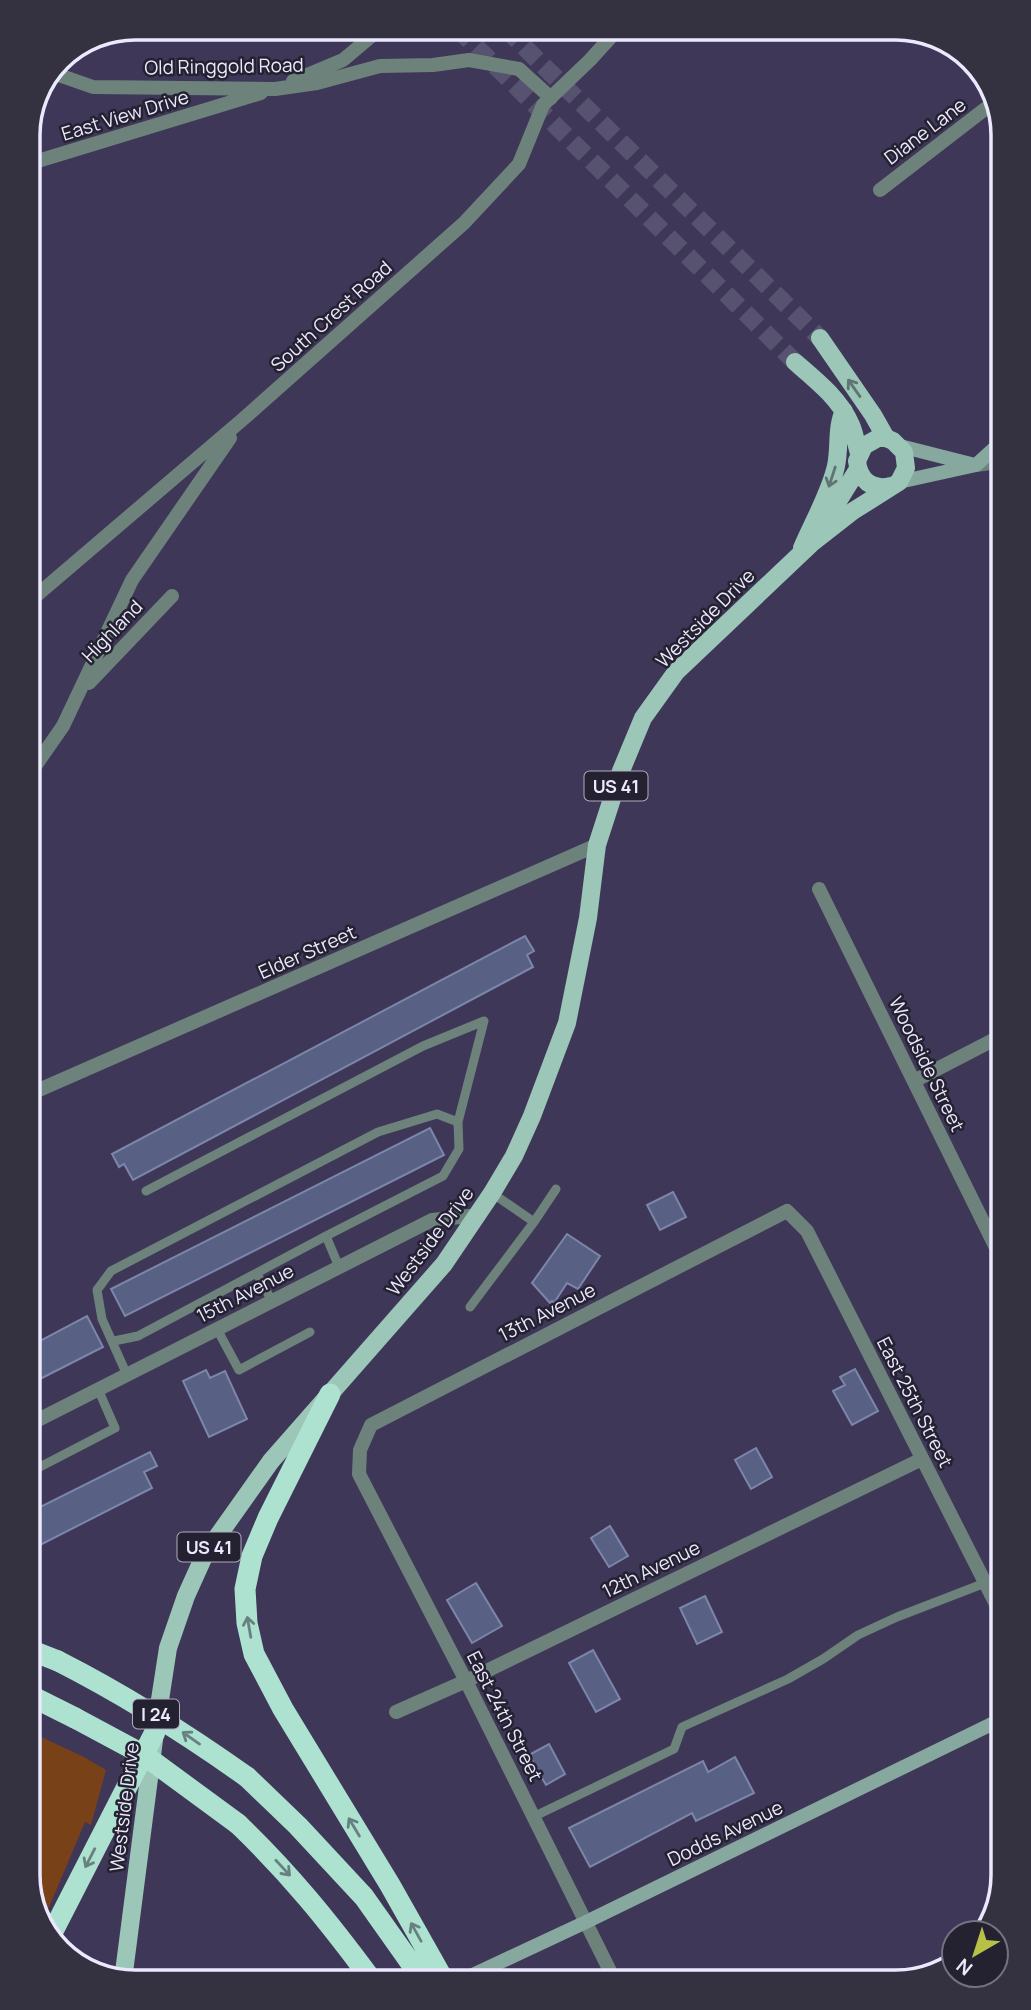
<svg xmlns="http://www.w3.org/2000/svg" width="1031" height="2010" font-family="Manrope,sans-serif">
<rect width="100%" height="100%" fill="#3e3758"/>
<path fill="#784118" d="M35 1734 84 1757 106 1770 91 1825 85 1822 42 1924 36 1915Z"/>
<path fill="#586084" stroke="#7c86ab" stroke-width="2" d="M525 936 534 951 527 955 533 967 133 1180 124 1164 119 1167 112 1154Z
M430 1128 444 1155 125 1316 111 1289Z
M673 1192 686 1217 660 1230 647 1205Z
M567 1234 600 1256 578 1289 567 1283 554 1303 552 1301 550 1303 532 1283Z
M87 1316 103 1347 34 1382V1344Z
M855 1369 878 1411 852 1425 833 1391 845 1385 840 1377Z
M206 1370 210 1378 225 1371 247 1419 209 1437 183 1381Z
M756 1448 772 1477 751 1489 735 1460Z
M150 1452 157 1466 144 1472 152 1488 34 1548V1510Z
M610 1526 628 1556 609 1567 591 1538Z
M476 1583 502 1626 472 1643 447 1600Z
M705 1596 722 1632 697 1644 680 1608Z
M593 1650 620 1699 596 1712 569 1663Z
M549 1744 565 1774 546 1785 529 1755Z
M735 1757 754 1793 696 1821 692 1813 590 1867 569 1828 703 1761 708 1772Z"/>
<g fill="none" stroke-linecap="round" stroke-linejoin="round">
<path stroke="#585271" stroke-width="18" stroke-dasharray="18 9" stroke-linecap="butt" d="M457 28 795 362
M505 28 820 338"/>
<path stroke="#6d827b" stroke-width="9" d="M146 1191 423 1046 484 1021 458 1122
M492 1193 534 1222
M257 1274 272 1301
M470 1307 534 1222 556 1189
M217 1329 239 1370 310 1332
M114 1341 138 1336 326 1236
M127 1375 102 1319 97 1290 111 1271 378 1132 437 1114 458 1122 459 1149 443 1176 326 1236 339 1267
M34 1470 115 1428 98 1389
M533 1817 674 1749 682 1727 788 1679 823 1659 858 1635 897 1617 985 1583"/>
<path stroke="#6d827b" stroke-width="14" d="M53 73 93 87 275 89 317 83 380 66 433 65 469 60 519 69 551 98
M293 81 343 60 381 28
M28 164 261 93
M880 190 985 109 995 106
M976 465 997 462
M30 601 242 420 464 223 519 164 543 105 590 60 619 28
M89 683 172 596
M31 772 63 726 132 580 230 438
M819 889 1000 1256
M914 1081 999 1037
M32 1093 597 845
M34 1422 432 1220 479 1215
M396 1712 466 1681 922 1459
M613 1977 466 1681 359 1474 360 1450 371 1425 787 1211 807 1231 1002 1616"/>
<path stroke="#87a89e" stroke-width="14" d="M900 446 971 464
M976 465 997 446
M899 482 976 465
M464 1979 586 1922 1002 1719"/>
<path stroke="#9bc6b8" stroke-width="18" d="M820 338 873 415 886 438
M795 362C816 380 840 399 851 425 855 434 856 444 859 453
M819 532 858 469
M802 548C813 522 830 493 836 466 840 448 836 427 844 411
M123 1980 155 1732 168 1648 186 1596 205 1554 271 1461 444 1264 492 1193 514 1156 532 1116 567 1023 588 918 597 845 621 771 643 718 676 672 812 543 853 511 899 482 906 468 904 452 893 441 886 438H878L864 446 857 461C859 480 872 491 891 486"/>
<path stroke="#ade1d0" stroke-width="21" d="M330 1394 268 1518 252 1556 245 1589 247 1623 254 1654 283 1709 390 1885 443 1979
M35 1652 58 1661
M35 1698 75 1718
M247 1777 298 1826 364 1897 422 1979
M238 1824C290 1874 328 1921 371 1979
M51 1935 155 1732"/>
<path stroke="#ade1d0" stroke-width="21" d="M58 1661C127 1696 185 1733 247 1777
M75 1718 144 1755 238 1824"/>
</g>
<defs><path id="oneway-shaft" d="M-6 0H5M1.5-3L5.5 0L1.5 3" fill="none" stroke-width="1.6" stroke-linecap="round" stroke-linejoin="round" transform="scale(1.75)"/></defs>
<g stroke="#607474">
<use href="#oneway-shaft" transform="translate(854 388) rotate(-125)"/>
<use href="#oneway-shaft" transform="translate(832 477) rotate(108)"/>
</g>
<g stroke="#688180">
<use href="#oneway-shaft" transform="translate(249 1627) rotate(-100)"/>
<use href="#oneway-shaft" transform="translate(191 1738) rotate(-145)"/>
<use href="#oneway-shaft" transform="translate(354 1827) rotate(-121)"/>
<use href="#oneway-shaft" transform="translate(90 1858) rotate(117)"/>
<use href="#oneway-shaft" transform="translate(283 1868) rotate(47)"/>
<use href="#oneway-shaft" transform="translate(416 1932) rotate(-119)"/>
</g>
<g text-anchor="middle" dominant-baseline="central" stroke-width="5" stroke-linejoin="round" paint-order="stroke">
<g fill="#242130" stroke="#b0acc0" stroke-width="2">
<rect x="584.5" y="771.5" width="63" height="29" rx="5"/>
<rect x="177.5" y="1532.5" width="63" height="29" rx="5"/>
<rect x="133" y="1699.5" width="46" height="29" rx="5"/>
</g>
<g font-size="18" font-weight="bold" fill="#ece8fe">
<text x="616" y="786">US 41</text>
<text x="209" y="1547">US 41</text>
<text x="156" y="1714">I 24</text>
</g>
<g font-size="19" fill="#ece8fe" stroke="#242130">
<text transform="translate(224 66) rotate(-1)">Old Ringgold Road</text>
<text transform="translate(125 115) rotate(-17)">East View Drive</text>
<text transform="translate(925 131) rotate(-37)">Diane Lane</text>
<text transform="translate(331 316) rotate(-42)">South Crest Road</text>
<text transform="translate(705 618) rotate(-45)">Westside Drive</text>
<text transform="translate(112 631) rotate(-46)">Highland</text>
<text transform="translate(307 952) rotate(-24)">Elder Street</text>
<text transform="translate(927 1064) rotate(64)">Woodside Street</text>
<text transform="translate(430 1241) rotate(-53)">Westside Drive</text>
<text transform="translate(245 1293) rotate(-27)">15th Avenue</text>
<text transform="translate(547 1312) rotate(-27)">13th Avenue</text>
<text transform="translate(915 1402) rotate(63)">East 25th Street</text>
<text transform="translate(651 1569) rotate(-26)">12th Avenue</text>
<text transform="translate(505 1716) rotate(63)">East 24th Street</text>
<text transform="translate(124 1807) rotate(-83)">Westside Drive</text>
<text transform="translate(725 1833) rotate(-26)">Dodds Avenue</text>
</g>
</g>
<path d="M0 0H1031V2010H0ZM135 40H896A95 95 0 0 1 991 135V1875A95 95 0 0 1 896 1970H135A95 95 0 0 1 40 1875V135A95 95 0 0 1 135 40Z" fill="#343140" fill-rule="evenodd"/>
<path fill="none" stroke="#ece8fe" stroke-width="3.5" d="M135 40H896A95 95 0 0 1 991 135V1875A95 95 0 0 1 896 1970H135A95 95 0 0 1 40 1875V135A95 95 0 0 1 135 40Z"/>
<g transform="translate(975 1954) rotate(219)"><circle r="33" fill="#242130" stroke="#747182" stroke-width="2"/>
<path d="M0-5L12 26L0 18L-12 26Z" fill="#b7c148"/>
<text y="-10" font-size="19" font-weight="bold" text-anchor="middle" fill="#ece8fe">N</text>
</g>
</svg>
